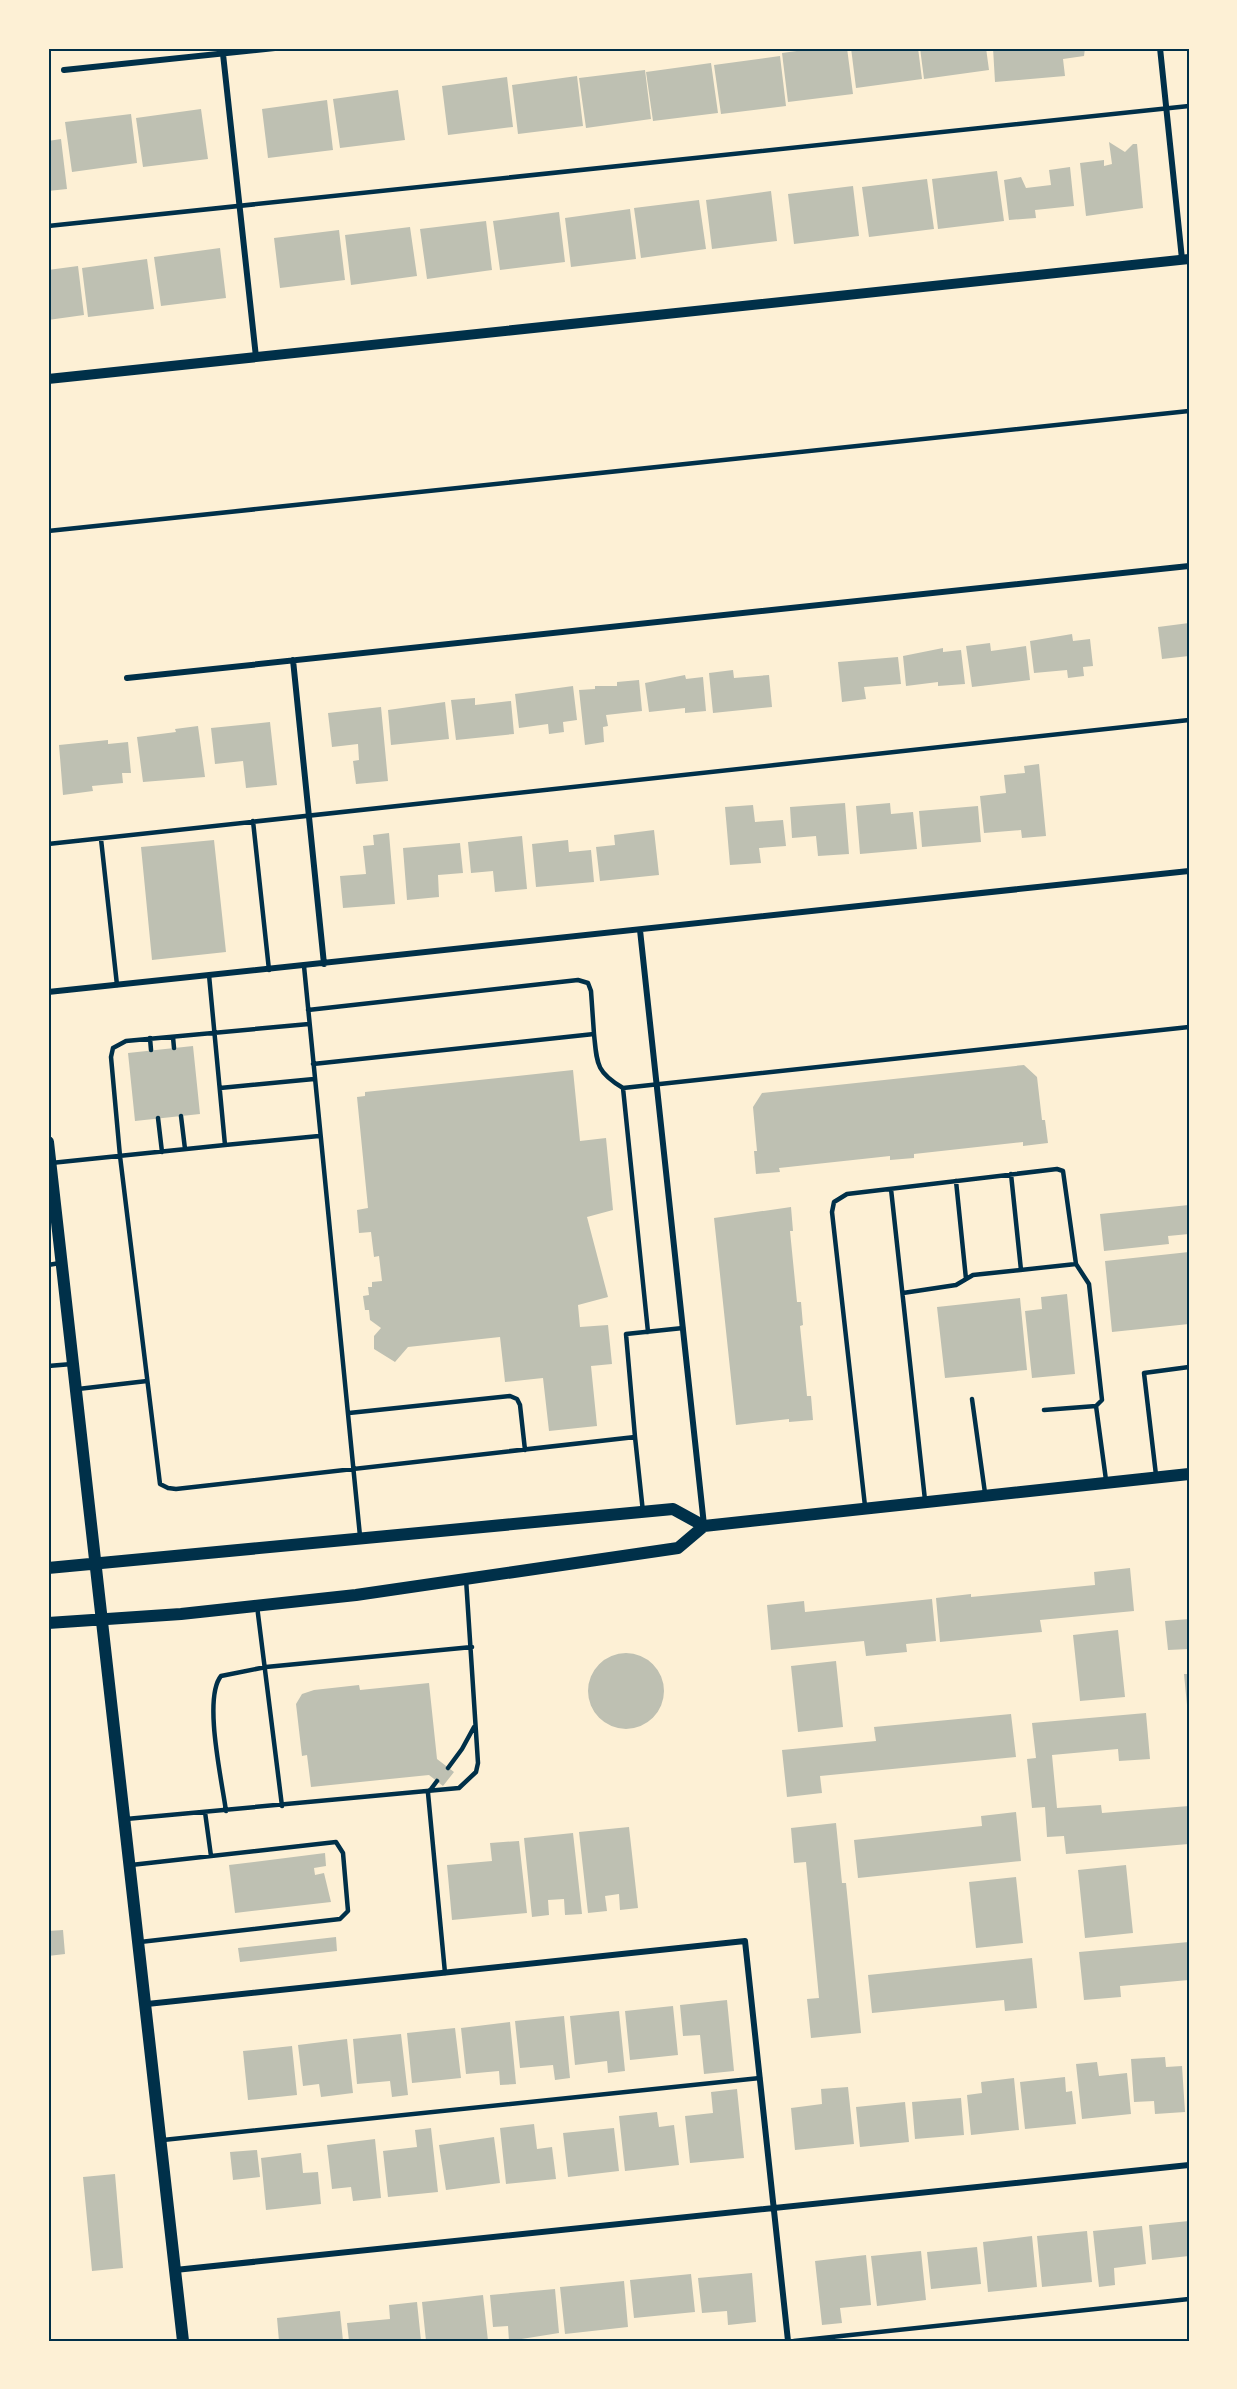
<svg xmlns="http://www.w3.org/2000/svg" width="1237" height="2389" font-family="'Varela Round',sans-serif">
<rect width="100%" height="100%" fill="#fdf0d5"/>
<path fill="#bec0b2" d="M819 48H847L853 94 788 102 782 53Z
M851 48H918L922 79 856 88Z
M920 48H986L989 70 924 79Z
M993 48H1085L1084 56 1063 59 1065 76 995 82Z
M780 56 786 106 721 114 714 65Z
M711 63 718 113 653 121 646 72Z
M645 70 651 119 586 128 579 78Z
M577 76 583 126 518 134 512 85Z
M507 77 513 127 448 135 442 86Z
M398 90 405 140 340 148 333 99Z
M327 100 333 150 268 158 262 109Z
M201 109 208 159 143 167 136 118Z
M131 114 137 163 72 172 65 122Z
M61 139 67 189 48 191V141Z
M1109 142 1125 152 1133 144H1137L1143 208 1086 216 1080 163 1104 160V166L1112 164Z
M1070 167 1074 206 1035 210 1036 218 1009 220 1004 180 1021 177 1026 188 1051 185 1049 170Z
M997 171 1004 221 938 229 932 179Z
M927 179 934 229 869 237 862 187Z
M853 186 859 236 794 244 788 194Z
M771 191 777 241 712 249 706 200Z
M699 200 706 249 641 258 634 208Z
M630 209 636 259 571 267 565 218Z
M559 212 565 262 500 270 493 221Z
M486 221 492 270 427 279 420 229Z
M410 227 417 276 351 285 345 235Z
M339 230 345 280 280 288 274 238Z
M220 248 226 298 161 306 154 257Z
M147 259 154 309 88 317 82 268Z
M78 266 84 315 48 320V270Z
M1189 623V656L1162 659 1158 627Z
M1072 634 1073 641 1090 639 1093 666 1083 667 1084 676 1068 678 1067 670 1034 673 1030 641Z
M990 643 991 651 1026 646 1030 680 972 687 966 646Z
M943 648V652L961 650 965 684 938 686V682L906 686 903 656Z
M898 657 901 684 864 687 866 699 842 702 838 662Z
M733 670 734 678 769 675 772 707 713 713 709 673Z
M685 675 686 679 703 677 706 711 685 713V708L649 712 645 683Z
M639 680 642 711 606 715 608 726 603 727 604 742 585 745 579 690 595 689V686H617V682Z
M573 686 577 720 563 722 564 732 549 734 548 724 519 728 515 694Z
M475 698V705L511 701 514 734 456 740 451 700Z
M445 702 449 739 391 745 388 710Z
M381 707 388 781 356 784 353 761 359 760 358 744 332 747 328 713Z
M270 722 277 785 246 788 243 761 215 764 211 728Z
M198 726 205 777 143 782 137 737 176 732 175 729Z
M108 740V744L128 742 131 773H122L123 783 92 786 93 791 63 795 59 745Z
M1039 764 1046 836 1022 838 1021 830 984 833 980 796 1006 793 1004 775 1025 773 1024 766Z
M845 803 849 854 818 856 816 836 792 838 790 807Z
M890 803 891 814 913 812 917 849 860 854 856 806Z
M753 805 755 822 783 820 786 846 759 848 761 863 730 865 725 807Z
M978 806 981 842 922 847 919 811Z
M654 830 659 875 600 881 596 847 615 845 614 835Z
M389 833 395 904 343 908 340 876 366 874 363 846 374 845 373 835Z
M522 836 527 889 495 892 493 871 471 873 468 842Z
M214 840 226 952 152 960 141 847Z
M568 840 569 852 591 850 594 882 536 887 532 844Z
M460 843 463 873 438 875 439 897 407 900 403 848Z
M193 1046 200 1114 135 1121 128 1053Z
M1024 1065 1037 1077 1042 1120H1045L1048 1143 1023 1146V1142L914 1154V1158L890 1160V1156L779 1168 780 1172 756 1174 754 1151H757L753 1107 762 1093Z
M573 1070 580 1141 606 1138 613 1210 587 1217 608 1297 578 1305 580 1327 608 1325 612 1364 591 1366 597 1426 549 1431 543 1378 505 1382 500 1337 408 1347 395 1362 374 1349V1336L381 1328 370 1320 369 1310H365L363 1296 369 1295 368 1287H372V1282L382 1281 379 1256 374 1257 371 1232 359 1233 357 1210 368 1208 357 1097 365 1096V1092Z
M1189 1205V1234L1168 1236 1169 1244 1104 1251 1100 1214Z
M791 1207 793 1231H790L797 1302H801L803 1325 800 1326 807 1396H811L813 1420 789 1422V1419L736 1425 714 1218Z
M1189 1252V1324L1112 1332 1105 1261Z
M1067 1294 1075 1374 1032 1378 1025 1311 1042 1309 1041 1297Z
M1020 1298 1027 1370 945 1378 937 1307Z
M1130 1568 1134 1611 1040 1620 1042 1632 940 1642 936 1598 971 1594V1597L1095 1585 1094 1572Z
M932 1599 936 1641 906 1644 907 1652 866 1656 864 1641 771 1650 767 1605 804 1601 805 1612Z
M1189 1619V1649L1168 1650 1165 1621Z
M1118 1630 1125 1697 1080 1701 1073 1635Z
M588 1691a38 38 0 1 1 76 0a38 38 0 1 1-76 0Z
M836 1661 843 1727 798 1732 791 1666Z
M1184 1674H1189V1705H1187Z
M429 1683 437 1759 454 1772 443 1786 429 1775 311 1787 307 1755 302 1756 296 1704 302 1694 314 1690 359 1685 360 1690Z
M1146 1713 1150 1759 1119 1761 1118 1749 1052 1755 1057 1808 1101 1805 1102 1813 1189 1806V1844L1066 1854 1064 1836 1047 1837 1045 1807 1032 1808 1027 1759 1036 1758 1032 1723Z
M1011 1714 1016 1757 820 1776 822 1793 787 1797 782 1750 876 1741 874 1727Z
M1016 1812 1021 1861 858 1878 854 1840 982 1826 981 1816Z
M836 1823 842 1883H846L861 2033 811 2038 807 1999 819 1998 806 1862 794 1863 791 1828Z
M629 1827 638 1908 620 1910 619 1894 605 1896 607 1911 588 1913 579 1832Z
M573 1833 582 1914 565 1915 564 1899 548 1900 549 1915 532 1917 524 1838Z
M519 1841 527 1913 452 1920 447 1865 492 1861 490 1843Z
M325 1853 326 1866 314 1868 315 1875 324 1873 331 1902 235 1913 229 1865Z
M1126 1865 1133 1933 1085 1938 1078 1870Z
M1016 1877 1023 1943 976 1948 969 1882Z
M63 1930 65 1954 48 1956V1931Z
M336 1937 337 1951 240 1962 238 1948Z
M1189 1942V1980L1120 1986 1121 1997 1084 2000 1079 1952Z
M1032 1958 1037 2008 1005 2011 1004 2000 872 2013 868 1975Z
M727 2000 734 2071 704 2074 700 2035 683 2036 680 2005Z
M673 2006 678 2055 630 2060 625 2011Z
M619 2011 625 2071 608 2073 607 2061 575 2065 570 2016Z
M564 2016 570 2078 555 2080 553 2065 520 2068 515 2021Z
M510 2022 516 2084 500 2085 499 2071 466 2074 461 2028Z
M455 2028 461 2078 412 2083 407 2033Z
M401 2034 408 2095 392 2097 390 2081 357 2084 353 2039Z
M347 2039 353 2093 321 2097 319 2084 303 2086 298 2045Z
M292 2046 297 2095 248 2100 243 2051Z
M1165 2057 1166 2067 1182 2066 1185 2112 1155 2114 1154 2101 1134 2102 1131 2059Z
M1097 2062 1099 2076 1127 2073 1131 2114 1082 2119 1076 2064Z
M1065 2077 1066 2092 1072 2091 1076 2124 1025 2129 1020 2082Z
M1014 2078 1019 2130 971 2135 967 2095 982 2093 981 2082Z
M848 2087 854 2144 795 2150 791 2108 822 2104 821 2089Z
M737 2089 744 2158 690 2163 685 2116 713 2113 711 2092Z
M961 2098 964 2135 915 2139 912 2102Z
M905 2102 909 2142 860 2147 856 2107Z
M657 2112 659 2127 674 2125 679 2165 625 2171 619 2116Z
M534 2124 537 2149 552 2147 556 2179 506 2184 500 2128Z
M431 2128 438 2192 388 2197 383 2151 417 2147 415 2130Z
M614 2128 619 2171 568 2177 563 2133Z
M494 2137 500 2183 446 2190 439 2145Z
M375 2139 381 2198 353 2201 351 2187 332 2189 327 2145Z
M257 2150 260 2177 233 2180 230 2152Z
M301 2153 303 2173 318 2172 321 2204 266 2210 261 2158Z
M115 2174 123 2268 92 2271 83 2177Z
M1189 2221V2256L1152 2260 1149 2225Z
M1142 2226 1146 2264 1114 2268 1115 2285 1099 2287 1093 2231Z
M1087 2231 1092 2282 1042 2287 1037 2236Z
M1032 2236 1037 2287 988 2292 983 2242Z
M977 2247 981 2284 931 2289 927 2252Z
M921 2251 926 2300 877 2306 871 2256Z
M866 2255 871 2305 840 2308 842 2323 822 2325 815 2261Z
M752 2273 756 2322 728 2325 727 2311 702 2313 698 2278Z
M691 2274 695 2312 634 2318 630 2280Z
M624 2281 628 2327 565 2334 560 2287Z
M555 2289 559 2333 509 2341 508 2326 493 2327 490 2295Z
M483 2295 488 2341H426L422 2302Z
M417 2302 421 2341H349L347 2323 390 2319 389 2305Z
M340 2311 343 2341H279L277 2318Z"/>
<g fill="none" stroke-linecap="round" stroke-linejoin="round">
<path stroke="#003049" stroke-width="4.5" d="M48 226 1189 106
M48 531 1189 411
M253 821 269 970
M101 839 117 985
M48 844 1189 720
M304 966 360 1536
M308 1010 578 980 588 983 591 991 594 1034 313 1064
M309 1024 126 1041 113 1048 111 1057 120 1156 160 1484 168 1488 176 1489 635 1437 643 1512
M594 1034C597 1064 596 1072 623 1088
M173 1037 174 1048
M150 1038 151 1050
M220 1088 314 1079
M181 1116 185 1149
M158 1118 162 1152
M225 1145 319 1136
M51 1163 225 1145 209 975
M1011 1174 1021 1270
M956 1181 966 1279
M891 1189 925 1500
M48 1265 60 1263
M903 1293 956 1285 973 1275 1076 1264
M648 1332 623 1088 1189 1027
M48 1366 72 1364
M78 1389 147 1381
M972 1399 985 1493
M1044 1410 1096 1406 1106 1480
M349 1413 510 1396 517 1399 520 1405 525 1450
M635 1437 626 1334 683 1328
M1156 1475 1144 1373 1189 1367
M865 1506 832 1212 834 1202 847 1194 1057 1169 1063 1171 1076 1264 1089 1284 1102 1400 1096 1406
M257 1606 282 1806
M448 1768 462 1749 474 1727
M437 1781 428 1793 445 1973
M226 1811C222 1781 203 1698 221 1676L266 1667 472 1647
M205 1812 211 1856
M126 1819 459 1788 476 1772 478 1763 466 1579
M131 1865 336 1842 343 1853 348 1911 340 1919 140 1942
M163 2140 760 2078
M794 2341 1189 2299"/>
<path stroke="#003049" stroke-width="6" d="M1160 48 1182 259
M223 54 256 357
M64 70 275 48
M293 660 324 964
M127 678 1189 566
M640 930 704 1525
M48 992 1189 871
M147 2004 745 1941 788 2341
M175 2270 1189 2165"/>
<path stroke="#003049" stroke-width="10" d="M48 379 1189 259"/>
<path stroke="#003049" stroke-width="12" d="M48 1142 183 2341
M48 1568 673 1509 704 1526 1189 1474
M48 1623 181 1614 356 1595 678 1548 704 1526"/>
</g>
<rect width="1237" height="2389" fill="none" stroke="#fdf0d5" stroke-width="99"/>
<rect x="50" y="50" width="1138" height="2290" fill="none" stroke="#003049" stroke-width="2"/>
</svg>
